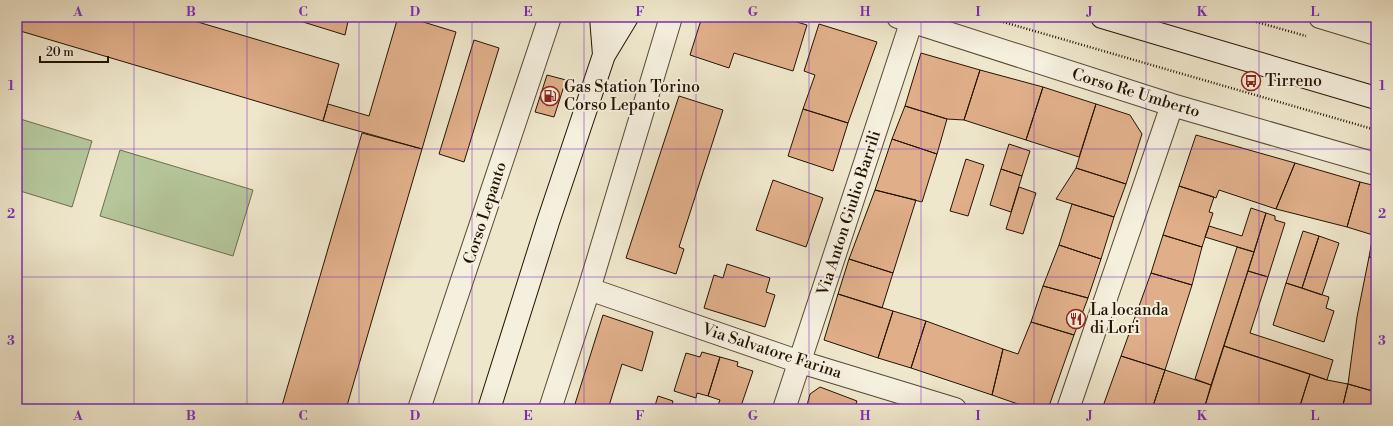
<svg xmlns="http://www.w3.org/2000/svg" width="1393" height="426" font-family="'Libre Bodoni',serif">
<rect width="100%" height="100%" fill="#efe7cc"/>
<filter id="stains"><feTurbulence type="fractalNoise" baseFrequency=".005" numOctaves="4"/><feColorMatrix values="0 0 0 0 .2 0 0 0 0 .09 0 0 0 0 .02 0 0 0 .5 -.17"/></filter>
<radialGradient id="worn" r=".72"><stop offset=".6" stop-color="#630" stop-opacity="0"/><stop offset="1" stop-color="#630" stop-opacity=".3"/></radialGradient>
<path fill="#b5c79b" stroke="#6c6d4e" d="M17 118 92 141 72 207 17 190Z
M120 150 253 190 233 256 100 216Z"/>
<path fill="#e0af8a" stroke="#241301" d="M17 17H181L339 64 323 121 17 30Z
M287 17H349L345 35Z
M398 17H407L456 32 422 149 323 121 328 104 369 116Z
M702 17H780L807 25 793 71 734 53 729 68 690 55Z
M819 24 877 42 848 123 803 109 815 75 804 71Z
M474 40 499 48 464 162 439 154Z
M921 53 980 70 964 120 947 119 905 106Z
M980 70 1043 87 1026 140 964 120Z
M547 75 566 80 554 117 535 112Z
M1043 87 1096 104 1079 157 1026 140Z
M679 96 723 110 679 247 684 249 676 274 626 258Z
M1096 104 1130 115 1142 134 1126 184 1076 168Z
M905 106 947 119 937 154 892 139Z
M803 109 848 123 833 171 788 156Z
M362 133 422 149 346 409H281Z
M1196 135 1295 163 1276 209 1219 190 1216 198 1179 186Z
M892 139 937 154 922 202 875 190Z
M1009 144 1030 151 1022 176 1001 169Z
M966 159 984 165 968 216 950 211Z
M1295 163 1360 182 1347 227 1276 209Z
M1076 168 1126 184 1114 217 1056 199Z
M1001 169 1022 176 1011 212 990 205Z
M773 180 823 198 806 247 756 230Z
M1360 182 1376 186V258L1369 257 1373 235 1347 227Z
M1179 186 1214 197 1209 212 1213 213 1202 247 1163 235Z
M1019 187 1036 193 1023 234 1006 229Z
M875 190 916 200 893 273 849 259Z
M1072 204 1114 217 1101 259 1059 245Z
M1251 208 1266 213 1254 252 1205 237 1209 226 1242 236Z
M1266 213 1275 216V220L1285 223 1268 277 1248 271Z
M1303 231 1319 236 1302 288 1286 283Z
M1163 235 1202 247 1192 285 1151 273Z
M1319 236 1339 243 1322 295 1302 288Z
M1059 245 1101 259 1088 298 1043 286Z
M1237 247 1254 252 1211 385 1195 379Z
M1369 257 1376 258V392L1348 384 1357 317Z
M849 259 893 273 882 308 838 294Z
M727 264 770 278 766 292 775 295 765 327 704 308 714 275 723 278Z
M1248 271 1268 277 1250 333 1333 360 1327 380 1224 346Z
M1151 273 1192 285 1165 370 1121 356Z
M1286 283 1329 297 1326 308 1334 311 1324 342 1273 325Z
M1043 286 1088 298 1074 335 1031 322Z
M838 294 893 311 878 358 824 340Z
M893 311 926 321 911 368 878 358Z
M603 315 653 332 642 371 622 364 608 409H591L575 404Z
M926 321 1003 349 992 395 911 368Z
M1031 322 1074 335 1048 409H1032L992 395 1003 349 1018 354Z
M1224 346 1310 374 1299 409H1204Z
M702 352 720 357 708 396 697 393 696 398 674 391 686 353 700 357Z
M1121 356 1165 370 1152 409H1102Z
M720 357 738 362 737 366 753 371 740 409H731L718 405 720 400 708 396Z
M1165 370 1211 385 1204 409H1152Z
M1310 374 1327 380 1348 384 1342 409H1299Z
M1348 384 1376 392V409H1342Z
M820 387 857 401 854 409H806L810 394Z
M658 396 673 401 671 409H654Z
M575 404 591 409H573Z"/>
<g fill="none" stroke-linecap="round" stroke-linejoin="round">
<g stroke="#574834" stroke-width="24">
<path id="minor" d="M898 17 1172 105 1376 164
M1320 17 1376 34
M589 289 794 360 955 409
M419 409 550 17
M550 409 589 289 671 17
M784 409 913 17
M1068 409 1172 105"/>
</g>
<g stroke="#241301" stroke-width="24">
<path id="secondary" d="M601 17 604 55
M1102 17 1376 98
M489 409 548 222 604 55 627 17"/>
</g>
<path stroke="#241301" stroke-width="2.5" stroke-dasharray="1 2" stroke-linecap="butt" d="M986 17 1376 130
M1239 17 1306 36"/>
<use href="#minor" stroke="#f5efde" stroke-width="22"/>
<use href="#secondary" stroke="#f5efde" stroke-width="22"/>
</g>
<path fill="none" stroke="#7b2cbf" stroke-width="1" stroke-opacity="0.55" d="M134 17V409M247 17V409M359 17V409M472 17V409M584 17V409M696 17V409M809 17V409M921 17V409M1034 17V409M1146 17V409M1259 17V409M17 149H1376M17 277H1376"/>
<defs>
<g id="bus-ring" transform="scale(1)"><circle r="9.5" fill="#f5efde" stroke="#8f2418" stroke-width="1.5"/><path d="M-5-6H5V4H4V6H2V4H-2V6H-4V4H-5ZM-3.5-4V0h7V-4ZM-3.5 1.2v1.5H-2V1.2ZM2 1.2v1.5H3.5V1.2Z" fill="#8f2418"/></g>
<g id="fuel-ring" transform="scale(1)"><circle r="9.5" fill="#f5efde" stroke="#8f2418" stroke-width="1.5"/><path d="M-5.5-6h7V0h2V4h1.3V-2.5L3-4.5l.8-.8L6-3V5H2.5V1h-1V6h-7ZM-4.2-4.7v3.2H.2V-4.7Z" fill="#8f2418"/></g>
<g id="restaurant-ring" transform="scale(1)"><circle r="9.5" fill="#f5efde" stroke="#8f2418" stroke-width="1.5"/><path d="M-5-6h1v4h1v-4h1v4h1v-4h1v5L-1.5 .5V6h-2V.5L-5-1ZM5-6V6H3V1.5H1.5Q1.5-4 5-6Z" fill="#8f2418"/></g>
</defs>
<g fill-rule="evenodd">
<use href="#bus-ring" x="1251" y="81"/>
<use href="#fuel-ring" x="550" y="96"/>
<use href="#restaurant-ring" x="1076" y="319"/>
</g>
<g text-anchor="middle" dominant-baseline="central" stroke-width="4" stroke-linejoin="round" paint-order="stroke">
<g font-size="16" fill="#241301" stroke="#f5efde" text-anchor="start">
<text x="1265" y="81">Tirreno</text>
<text x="564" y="87">Gas Station Torino<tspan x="564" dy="18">Corso Lepanto</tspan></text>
<text x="1090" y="310">La locanda<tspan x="1090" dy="18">di Lori</tspan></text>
</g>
<g font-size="16" fill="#241301" stroke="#f5efde">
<text transform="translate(1136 93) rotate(17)">Corso Re Umberto</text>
<text transform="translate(485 213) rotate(-72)">Corso Lepanto</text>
<text transform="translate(849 213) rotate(-72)">Via Anton Giulio Barrili</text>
<text transform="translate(772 351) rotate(18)">Via Salvatore Farina</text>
</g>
</g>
<rect width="1393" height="426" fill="none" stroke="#efe7cc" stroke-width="44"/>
<path d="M40 56v6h68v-6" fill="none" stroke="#241301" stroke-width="2"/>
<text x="46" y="56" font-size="12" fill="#241301" stroke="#f5efde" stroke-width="3" paint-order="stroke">20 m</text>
<rect x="22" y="22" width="1349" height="382" fill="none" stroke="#7b2cbf" stroke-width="1.5"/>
<g font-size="13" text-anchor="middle" font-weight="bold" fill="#7b2cbf">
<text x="78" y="16">A</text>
<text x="191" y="16">B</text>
<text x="303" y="16">C</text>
<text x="415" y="16">D</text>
<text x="528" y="16">E</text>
<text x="640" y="16">F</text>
<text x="753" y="16">G</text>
<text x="865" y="16">H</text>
<text x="978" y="16">I</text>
<text x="1090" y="16">J</text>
<text x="1202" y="16">K</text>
<text x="1315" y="16">L</text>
<text x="11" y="90">1</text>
<text x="1382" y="90">1</text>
<text x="11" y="218">2</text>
<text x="1382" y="218">2</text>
<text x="11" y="345">3</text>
<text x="1382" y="345">3</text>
<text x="78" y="420">A</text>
<text x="191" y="420">B</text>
<text x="303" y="420">C</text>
<text x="415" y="420">D</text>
<text x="528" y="420">E</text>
<text x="640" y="420">F</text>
<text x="753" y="420">G</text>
<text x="865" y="420">H</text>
<text x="978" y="420">I</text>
<text x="1090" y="420">J</text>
<text x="1202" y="420">K</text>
<text x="1315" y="420">L</text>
</g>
<rect width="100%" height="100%" filter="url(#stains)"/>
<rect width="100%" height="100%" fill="url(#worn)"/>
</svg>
